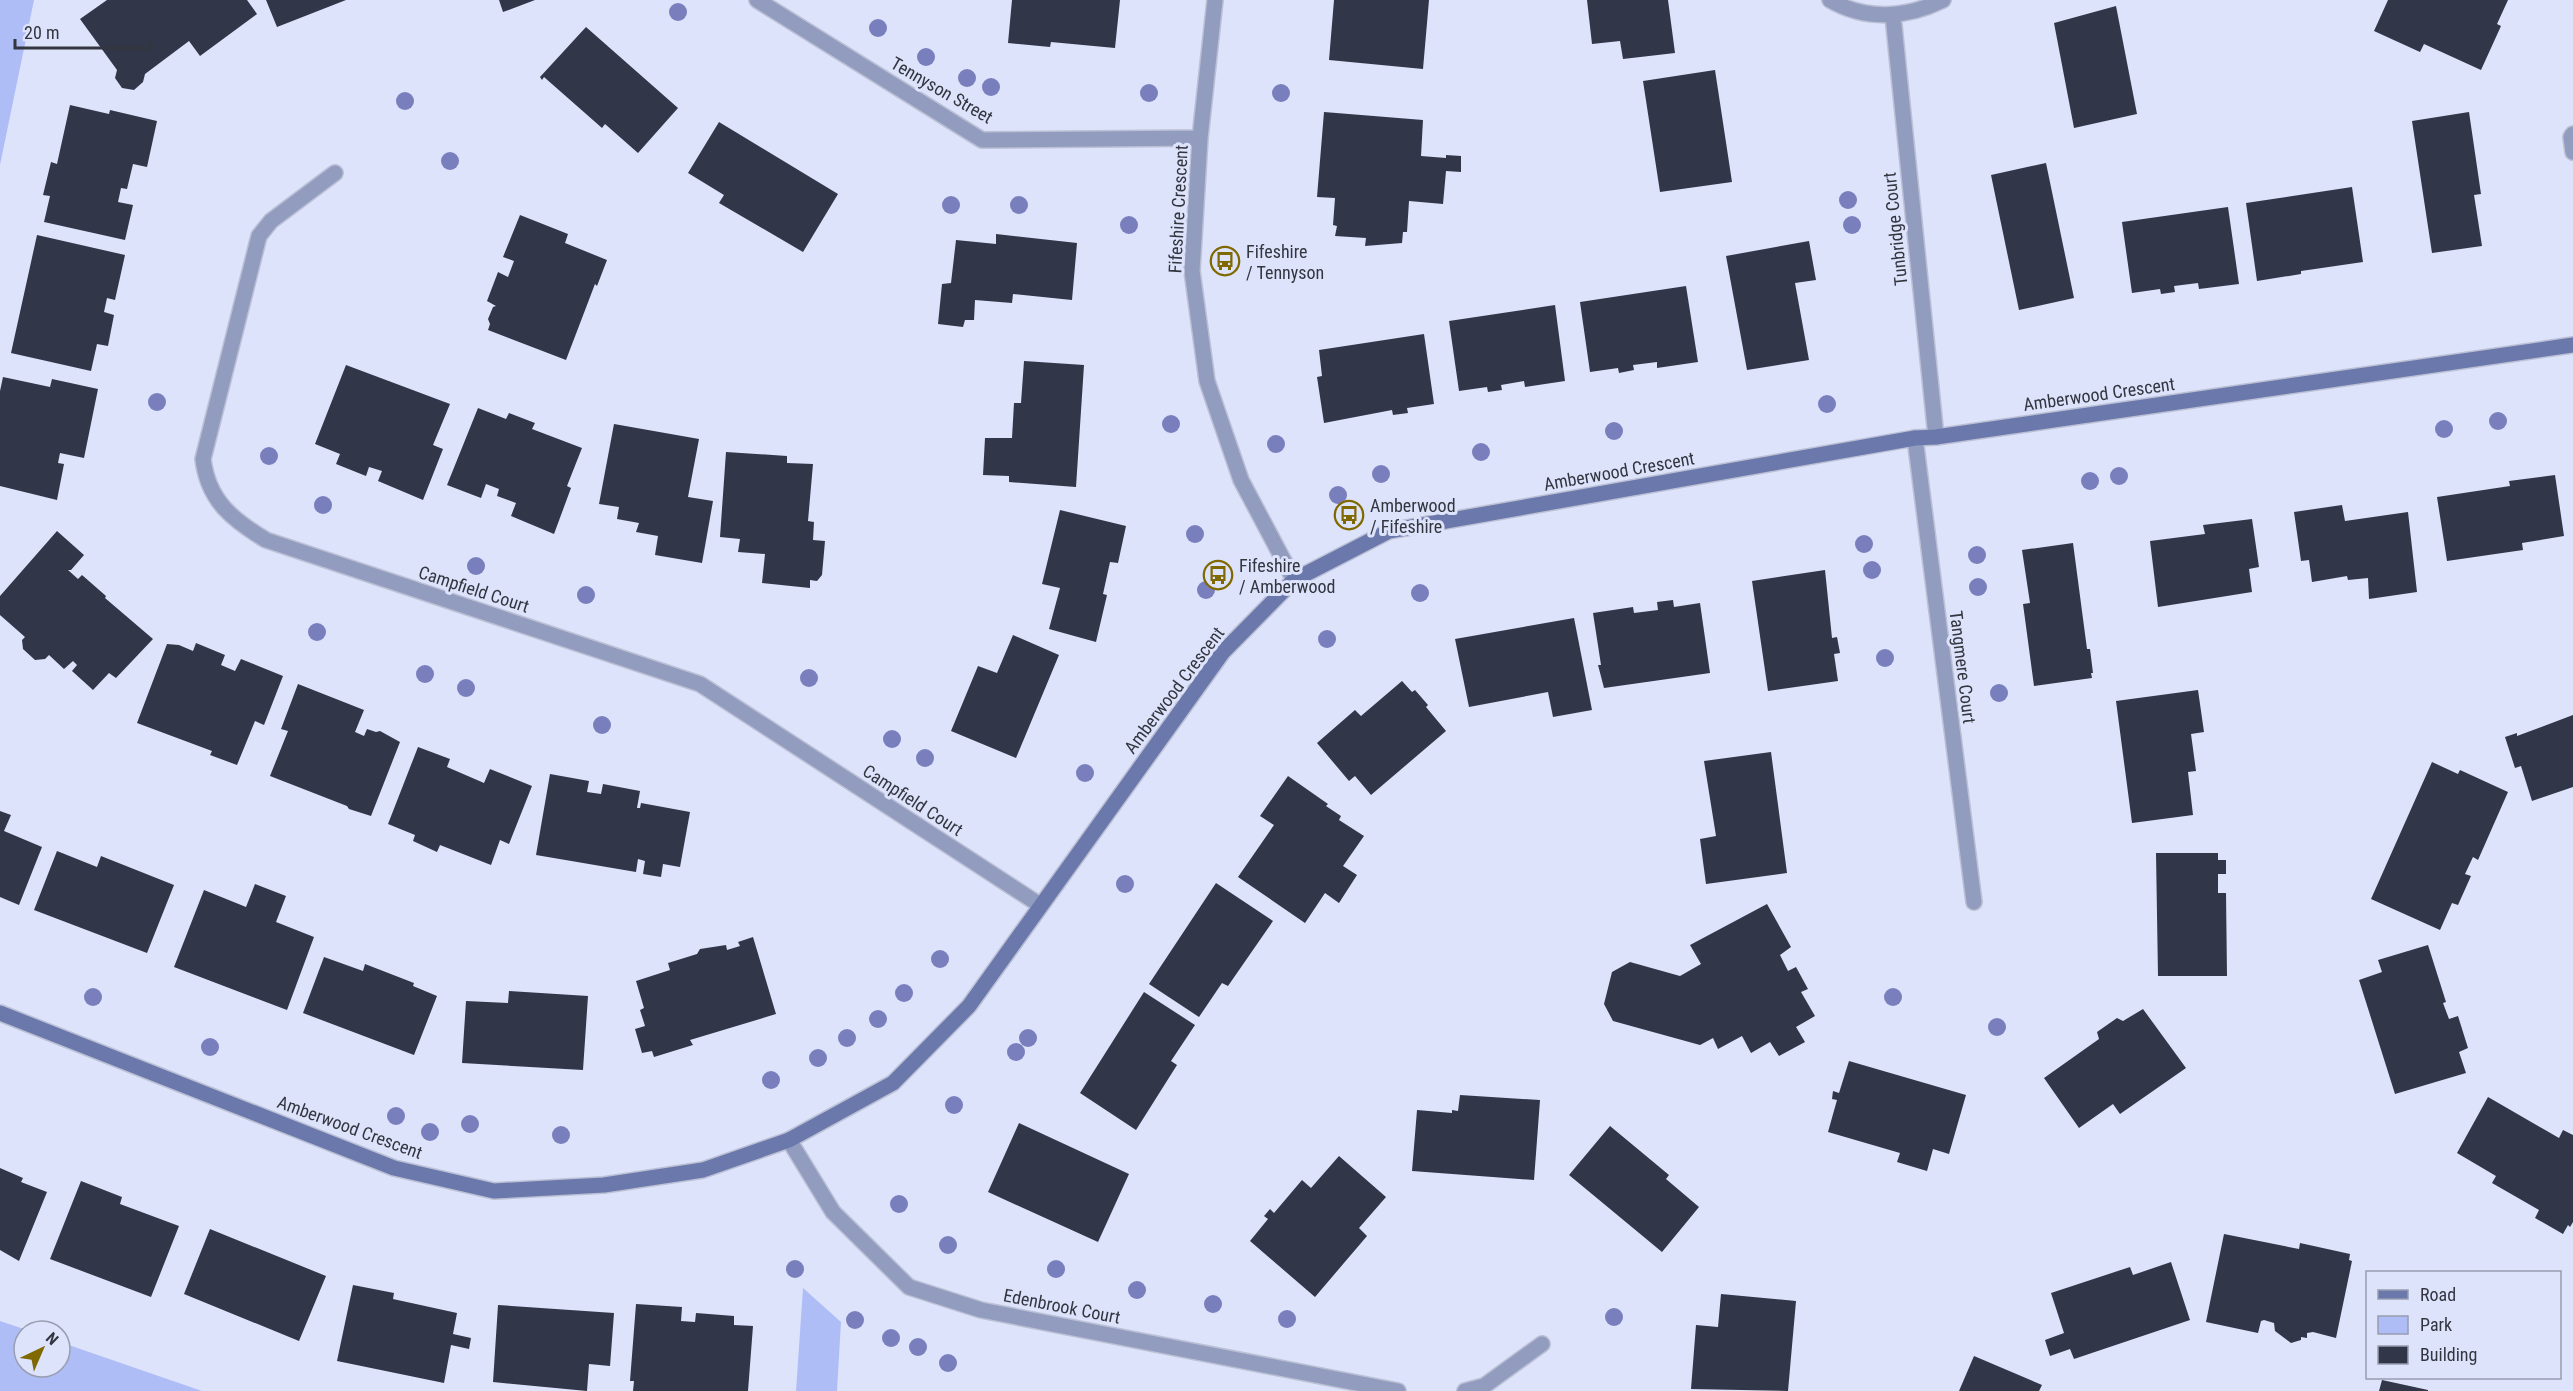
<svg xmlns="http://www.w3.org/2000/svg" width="2573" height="1391" font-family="'Roboto Condensed',sans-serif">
<rect width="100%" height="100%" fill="#dde3fb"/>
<path fill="#afbdf6" d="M0 0H34L0 165Z
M803 1288 841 1322 837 1391H796Z
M0 1321 30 1331H24V1367H60V1342L202 1391H0Z"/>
<path fill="#323649" d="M107 0H247L257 14 200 56 189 41 145 74 143 82 134 90 122 88 115 78 117 70 80 19Z
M266 0H346L277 27Z
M499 0H535L503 12Z
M1012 0H1120L1115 48 1051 42 1050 47 1008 43Z
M1334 0H1429L1423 69 1329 60Z
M1587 0H1668L1675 53 1623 59 1620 41 1592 44Z
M2388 0H2508L2497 24 2501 26 2481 70 2424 44 2420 52 2374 31Z
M2116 6 2137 114 2074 128 2054 23Z
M586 27 678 108 638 153 605 124 602 128 544 77 542 80 540 77Z
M1715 70 1732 182 1660 192 1643 81Z
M70 105 109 114 110 110 157 121 147 167 133 164 127 189 121 188 118 202 133 205 125 240 44 222 50 196 43 195 51 162 57 164Z
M1324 112 1423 120 1421 156 1446 158V155L1461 156V172L1446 171 1443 204 1409 201 1407 232H1403L1402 243 1365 246 1366 238 1335 236 1337 226 1333 225 1335 198 1317 197Z
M2469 112 2481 194 2474 195 2482 246 2432 253 2412 121Z
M719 122 838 194 803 252 719 203 724 195 688 173Z
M2046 163 2074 298 2019 310 1991 175Z
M2352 187 2363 262 2301 271V274L2257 281 2246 203Z
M2228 207 2239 284 2199 289 2198 283 2174 286 2175 292 2161 294 2160 289 2132 293 2122 222Z
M520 215 568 234 565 243 607 260 597 286 595 284 566 360 488 330 490 324 488 319 493 307 496 306 487 301 498 272 508 277 514 261 503 257Z
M996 234 1077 243 1072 300 1013 294 1012 303 975 300 974 320H965L963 327 938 324 942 284 951 283 956 240 996 244Z
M37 235 125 255 115 300 107 298 104 312 114 315 108 346 97 344 91 371 11 353Z
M1809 241 1816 280 1795 283 1809 360 1747 370 1726 256Z
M1686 286 1698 362 1657 368V362L1633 365 1634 370 1619 373 1618 368 1590 372 1580 302Z
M1555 305 1565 381 1525 387 1524 381 1501 385 1502 390 1488 392 1487 387 1459 391 1449 321Z
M1424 334 1434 404 1407 408 1408 413 1393 415 1392 410 1324 423 1317 377 1322 376 1319 350Z
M1024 361 1084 365 1076 487 1009 482V476L983 475 985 438H1012L1014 403H1021Z
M346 365 450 404 433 445 443 449 423 500 378 481 382 471 369 467 366 476 336 464 340 454 315 444Z
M3 377 50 387 52 379 98 389 84 458 60 453 58 463 64 464 57 500 0 486V391Z
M478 408 506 419 509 413 535 423 532 429 582 448 567 486 571 488 554 534 511 516 516 503 497 496 499 489 486 484 481 498 447 485Z
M614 424 699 439 688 497 713 501 702 563 655 555 658 536 636 532 639 523 617 519 619 507 599 504Z
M726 452 787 456V463L813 464 808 521 814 522 813 540 825 541 822 575 817 581 810 580V588L762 583 765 554 738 552 740 539 720 537Z
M2555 475 2564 536 2522 543 2523 550 2447 561 2437 497 2510 486 2509 481Z
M2342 505 2345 521 2408 512 2417 592 2369 599 2368 578 2348 580 2347 576 2312 582 2309 560 2301 561 2294 512Z
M1060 510 1126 526 1118 563 1110 562 1103 594 1107 595 1096 642 1049 629 1060 588 1042 584Z
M2252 519 2259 567 2249 569 2252 592 2158 607 2150 541 2205 534 2203 525Z
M57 531 84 555 71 570H68L78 579 82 575 106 596 105 598 153 639 116 678 109 673 93 690 72 671 77 665 73 661 64 669 49 655 45 659 35 660 23 649 22 640 25 637 0 615V596Z
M2073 543 2087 649H2090L2093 673H2091L2092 678 2034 686 2023 604 2030 603 2022 550Z
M1825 570 1832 638 1837 637 1840 653 1834 654 1838 681 1768 691 1752 581Z
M1673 600 1674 607 1700 603 1710 673 1604 688 1598 665H1601L1593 613 1633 607 1634 613 1658 610 1657 602Z
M1574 618 1592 710 1553 717 1548 692 1469 707 1455 639Z
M1013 635 1059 655 1016 758 951 731 978 666 997 673Z
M196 643 225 655 221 665 235 671 241 659 283 676 264 725 255 721 237 765 210 755 212 751 137 723 167 644 179 645 193 651Z
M1402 681 1412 692 1415 690 1428 705 1426 707 1446 731 1371 795 1355 776 1349 781 1317 743 1355 710 1361 716Z
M298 684 364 710 355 732 364 736 367 729 376 732 380 731 400 742 371 816 349 809 347 806 270 776 288 731 281 729Z
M2198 690 2204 732 2191 734 2196 771 2188 772 2193 815 2132 823 2116 701Z
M2573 715V787L2532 801 2521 766 2515 768 2505 737 2517 733V736Z
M418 747 450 759 447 767 484 783 490 769 532 786 509 844 500 840 491 865 440 845 437 852 413 841 415 835 388 824Z
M1771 752 1787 873 1706 884 1700 839 1716 836 1704 761Z
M2432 762 2458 774 2460 770 2508 792 2478 860 2473 857 2465 874 2471 876 2458 905 2452 903 2440 930 2371 899Z
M550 774 589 781 587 792 601 794 603 784 640 791 637 808H640L641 803 690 812 680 867 663 864 661 877 643 874 645 861 638 859 636 872 536 855Z
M1288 776 1328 804 1326 806 1341 816 1339 820 1364 836 1343 866 1357 875 1339 903 1325 893 1305 923 1238 877 1274 825 1260 816Z
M0 811 11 815 4 831 42 847 19 905 0 897Z
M57 851 97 867 101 856 174 885 147 953 34 910Z
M2156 853H2218V860H2226V874H2218V893H2226L2227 976H2158Z
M1216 883 1273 921 1228 986 1222 983 1199 1017 1149 984Z
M255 884 286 896 276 922 314 937 287 1010 174 967 204 890 246 907Z
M1767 904 1791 947 1780 955 1788 971 1796 967 1808 989 1801 992 1815 1016 1796 1027 1805 1042 1779 1056 1770 1042 1751 1053 1742 1036 1718 1049 1713 1038 1700 1045 1613 1021 1604 1004 1612 972 1630 962 1680 976 1701 964 1690 945Z
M753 937 776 1014 690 1040 693 1045 654 1057 652 1051 642 1053 635 1029 645 1026 640 1010 644 1008 636 981 670 970 668 963 697 954 700 949 726 945 727 950 740 946 738 942Z
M2428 945 2446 1002 2443 1003 2449 1019 2458 1016 2468 1048 2459 1052 2466 1073 2395 1094 2359 980 2382 972 2378 960Z
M324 957 363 971 365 964 414 983 413 986 437 996 414 1055 303 1013Z
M509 991 588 996 583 1070 462 1063 466 1001 508 1003Z
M1144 992 1195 1025 1171 1061 1177 1065 1136 1130 1080 1093Z
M2143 1009 2186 1068 2120 1114 2113 1104 2079 1128 2044 1078 2099 1039 2097 1032 2117 1018 2123 1021Z
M1849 1061 1966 1095 1949 1154 1933 1149 1927 1171 1897 1162 1900 1153 1828 1132 1837 1100 1832 1099 1833 1091 1839 1093Z
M1460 1095 1540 1100 1534 1180 1412 1171 1417 1110 1452 1113V1110L1458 1111Z
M2488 1097 2559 1138 2563 1130 2573 1135V1222L2570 1227 2568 1225 2563 1234 2535 1218 2539 1210 2492 1183 2496 1176 2457 1153Z
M1019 1123 1129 1174 1098 1242 988 1192Z
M1610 1126 1669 1175 1666 1179 1699 1207 1662 1252 1569 1175Z
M1339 1156 1386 1197 1359 1228 1367 1236 1315 1297 1250 1241 1268 1219 1264 1216 1270 1209 1274 1213 1302 1180 1311 1188Z
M0 1168 23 1178 21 1182 47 1192 19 1261 0 1250Z
M81 1181 122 1197 120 1204 179 1226 151 1297 50 1259Z
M210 1229 326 1276 299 1341 184 1294Z
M2224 1234 2299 1249 2300 1243 2350 1254 2349 1260 2352 1261 2336 1338 2313 1332 2307 1333V1338L2301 1337V1340L2291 1343 2275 1331 2274 1323 2264 1320 2261 1321 2258 1333 2206 1322Z
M2171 1262 2190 1320 2074 1359 2070 1349 2050 1356 2045 1340 2064 1333 2051 1293 2130 1267 2133 1275Z
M353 1285 394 1293 393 1299 457 1313 453 1334 471 1338 469 1349 451 1345 444 1383 337 1361Z
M1721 1294 1796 1301 1788 1391 1691 1389 1696 1325 1718 1327Z
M636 1304 682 1307 681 1321 695 1322 696 1313 734 1316V1325L753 1326 748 1391H633L634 1381H630Z
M498 1305 614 1313 610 1366 589 1364 587 1391 493 1382Z
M1974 1356 2042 1385 2039 1391H1959Z
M2382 1380 2428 1390V1391H2379Z"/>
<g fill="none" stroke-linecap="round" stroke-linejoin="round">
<g stroke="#bbc0d5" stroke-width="18">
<path id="street" d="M757 0 982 140 1200 138
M1215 0 1200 138 1192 271 1207 381 1241 480 1294 580
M1830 0C1866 21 1907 18 1943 0
M1893 16 1936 437
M2573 134 2571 137 2573 152
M335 173 271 221 259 236 203 459C208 501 233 520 266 540L700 684 1040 905
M1915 438 1974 902
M789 1140 833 1212 909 1287 981 1310 1398 1391
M1465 1391 1484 1386 1542 1344"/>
</g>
<g stroke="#bbc0d5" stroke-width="18">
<path id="secondary" d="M0 1013 394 1168 494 1191 604 1185 703 1170 789 1140 893 1083 969 1006 1223 652 1294 580 1389 531 1915 438 1936 437 2573 345"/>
</g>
<use href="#street" stroke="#929cbf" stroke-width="15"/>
<use href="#secondary" stroke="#6b78ab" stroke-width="15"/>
</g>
<g fill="#797fbc">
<circle cx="678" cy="12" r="9"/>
<circle cx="878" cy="28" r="9"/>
<circle cx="926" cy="57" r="9"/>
<circle cx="967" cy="78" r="9"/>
<circle cx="991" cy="87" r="9"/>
<circle cx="1149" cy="93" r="9"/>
<circle cx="1281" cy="93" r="9"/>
<circle cx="405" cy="101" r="9"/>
<circle cx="450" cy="161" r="9"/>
<circle cx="1848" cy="200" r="9"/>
<circle cx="951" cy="205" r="9"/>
<circle cx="1019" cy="205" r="9"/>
<circle cx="1129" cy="225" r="9"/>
<circle cx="1852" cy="225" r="9"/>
<circle cx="157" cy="402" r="9"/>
<circle cx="1827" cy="404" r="9"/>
<circle cx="2498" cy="421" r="9"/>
<circle cx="1171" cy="424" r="9"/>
<circle cx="2444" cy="429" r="9"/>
<circle cx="1614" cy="431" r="9"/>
<circle cx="1276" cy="444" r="9"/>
<circle cx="1481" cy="452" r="9"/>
<circle cx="269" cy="456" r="9"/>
<circle cx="1381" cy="474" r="9"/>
<circle cx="2119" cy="476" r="9"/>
<circle cx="2090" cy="481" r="9"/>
<circle cx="1338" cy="495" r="9"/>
<circle cx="323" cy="505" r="9"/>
<circle cx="1195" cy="534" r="9"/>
<circle cx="1864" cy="544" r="9"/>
<circle cx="1977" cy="555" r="9"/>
<circle cx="476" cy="566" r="9"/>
<circle cx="1872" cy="570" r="9"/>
<circle cx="1220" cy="576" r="9"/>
<circle cx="1978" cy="587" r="9"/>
<circle cx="1206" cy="590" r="9"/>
<circle cx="1420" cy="593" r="9"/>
<circle cx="586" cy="595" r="9"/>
<circle cx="317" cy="632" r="9"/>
<circle cx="1327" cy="639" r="9"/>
<circle cx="1885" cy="658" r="9"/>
<circle cx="425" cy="674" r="9"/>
<circle cx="809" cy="678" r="9"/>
<circle cx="466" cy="688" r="9"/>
<circle cx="1999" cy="693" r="9"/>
<circle cx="602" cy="725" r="9"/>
<circle cx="892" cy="739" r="9"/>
<circle cx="925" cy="758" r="9"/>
<circle cx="1085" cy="773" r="9"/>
<circle cx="1125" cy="884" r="9"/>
<circle cx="940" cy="959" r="9"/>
<circle cx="904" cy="993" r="9"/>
<circle cx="93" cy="997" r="9"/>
<circle cx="1893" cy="997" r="9"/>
<circle cx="878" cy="1019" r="9"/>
<circle cx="1997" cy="1027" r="9"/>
<circle cx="847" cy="1038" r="9"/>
<circle cx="1028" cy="1038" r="9"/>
<circle cx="210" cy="1047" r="9"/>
<circle cx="1016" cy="1052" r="9"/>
<circle cx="818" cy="1058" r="9"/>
<circle cx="771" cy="1080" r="9"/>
<circle cx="954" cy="1105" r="9"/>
<circle cx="396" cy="1116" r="9"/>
<circle cx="470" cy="1124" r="9"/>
<circle cx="430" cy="1132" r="9"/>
<circle cx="561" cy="1135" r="9"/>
<circle cx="899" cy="1204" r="9"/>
<circle cx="948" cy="1245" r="9"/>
<circle cx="795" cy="1269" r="9"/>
<circle cx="1056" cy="1269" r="9"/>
<circle cx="1137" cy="1290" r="9"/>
<circle cx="1213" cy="1304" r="9"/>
<circle cx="1614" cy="1317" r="9"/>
<circle cx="1287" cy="1319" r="9"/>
<circle cx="855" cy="1320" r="9"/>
<circle cx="891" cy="1338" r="9"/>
<circle cx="918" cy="1347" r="9"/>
<circle cx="948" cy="1363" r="9"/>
</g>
<defs>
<g id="bus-ring" transform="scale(1.5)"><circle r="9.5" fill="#dde3fb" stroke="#806901" stroke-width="1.5"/><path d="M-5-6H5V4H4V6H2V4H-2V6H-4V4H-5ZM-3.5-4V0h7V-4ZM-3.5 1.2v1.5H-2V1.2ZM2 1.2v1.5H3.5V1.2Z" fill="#806901"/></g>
</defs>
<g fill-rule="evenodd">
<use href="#bus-ring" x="1225" y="261"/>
<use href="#bus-ring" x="1349" y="515"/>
<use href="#bus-ring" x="1218" y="575"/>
</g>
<g text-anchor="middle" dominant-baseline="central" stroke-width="6" stroke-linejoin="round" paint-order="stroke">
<g font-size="18" fill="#33353f" stroke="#dde3fb">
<text transform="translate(942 90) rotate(30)">Tennyson Street</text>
<text transform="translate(1178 209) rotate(-87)">Fifeshire Crescent</text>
<text transform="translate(1895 229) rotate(-96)">Tunbridge Court</text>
<text transform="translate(2099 394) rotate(-8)">Amberwood Crescent</text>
<text transform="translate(1619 471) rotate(-10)">Amberwood Crescent</text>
<text transform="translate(474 589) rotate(18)">Campfield Court</text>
<text transform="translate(1963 667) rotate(83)">Tangmere Court</text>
<text transform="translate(1174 690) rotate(-53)">Amberwood Crescent</text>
<text transform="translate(913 800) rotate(33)">Campfield Court</text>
<text transform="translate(350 1127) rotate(20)">Amberwood Crescent</text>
<text transform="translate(1062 1306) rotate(11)">Edenbrook Court</text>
</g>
<g font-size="18" fill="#33353f" stroke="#dde3fb" text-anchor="start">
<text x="1246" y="251">Fifeshire<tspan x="1246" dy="21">/ Tennyson</tspan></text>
<text x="1370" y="505">Amberwood<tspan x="1370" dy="21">/ Fifeshire</tspan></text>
<text x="1239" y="565">Fifeshire<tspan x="1239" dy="21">/ Amberwood</tspan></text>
</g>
</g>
<rect x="2366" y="1271" width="195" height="108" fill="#dde3fb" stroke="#999db0" stroke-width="1.5"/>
<rect x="2378" y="1290" width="30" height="9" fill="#6b78ab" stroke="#999db0" stroke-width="1.5"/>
<text x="2420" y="1301" font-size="18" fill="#33353f">Road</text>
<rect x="2378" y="1316" width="30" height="18" fill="#afbdf6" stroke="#999db0" stroke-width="1.5"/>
<text x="2420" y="1331" font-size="18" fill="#33353f">Park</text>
<rect x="2378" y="1346" width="30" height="18" fill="#323649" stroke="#999db0" stroke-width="1.5"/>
<text x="2420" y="1361" font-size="18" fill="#33353f">Building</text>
<g transform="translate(42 1349) rotate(44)"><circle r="28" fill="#dde3fb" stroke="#999db0" stroke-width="1.5"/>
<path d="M0-4.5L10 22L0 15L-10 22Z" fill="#806901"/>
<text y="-9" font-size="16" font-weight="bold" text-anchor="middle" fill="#33353f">N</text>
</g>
<path d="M15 39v9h135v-9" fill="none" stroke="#33353f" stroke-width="3"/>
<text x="24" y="39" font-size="18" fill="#33353f" stroke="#dde3fb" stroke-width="4.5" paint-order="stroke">20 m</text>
</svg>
